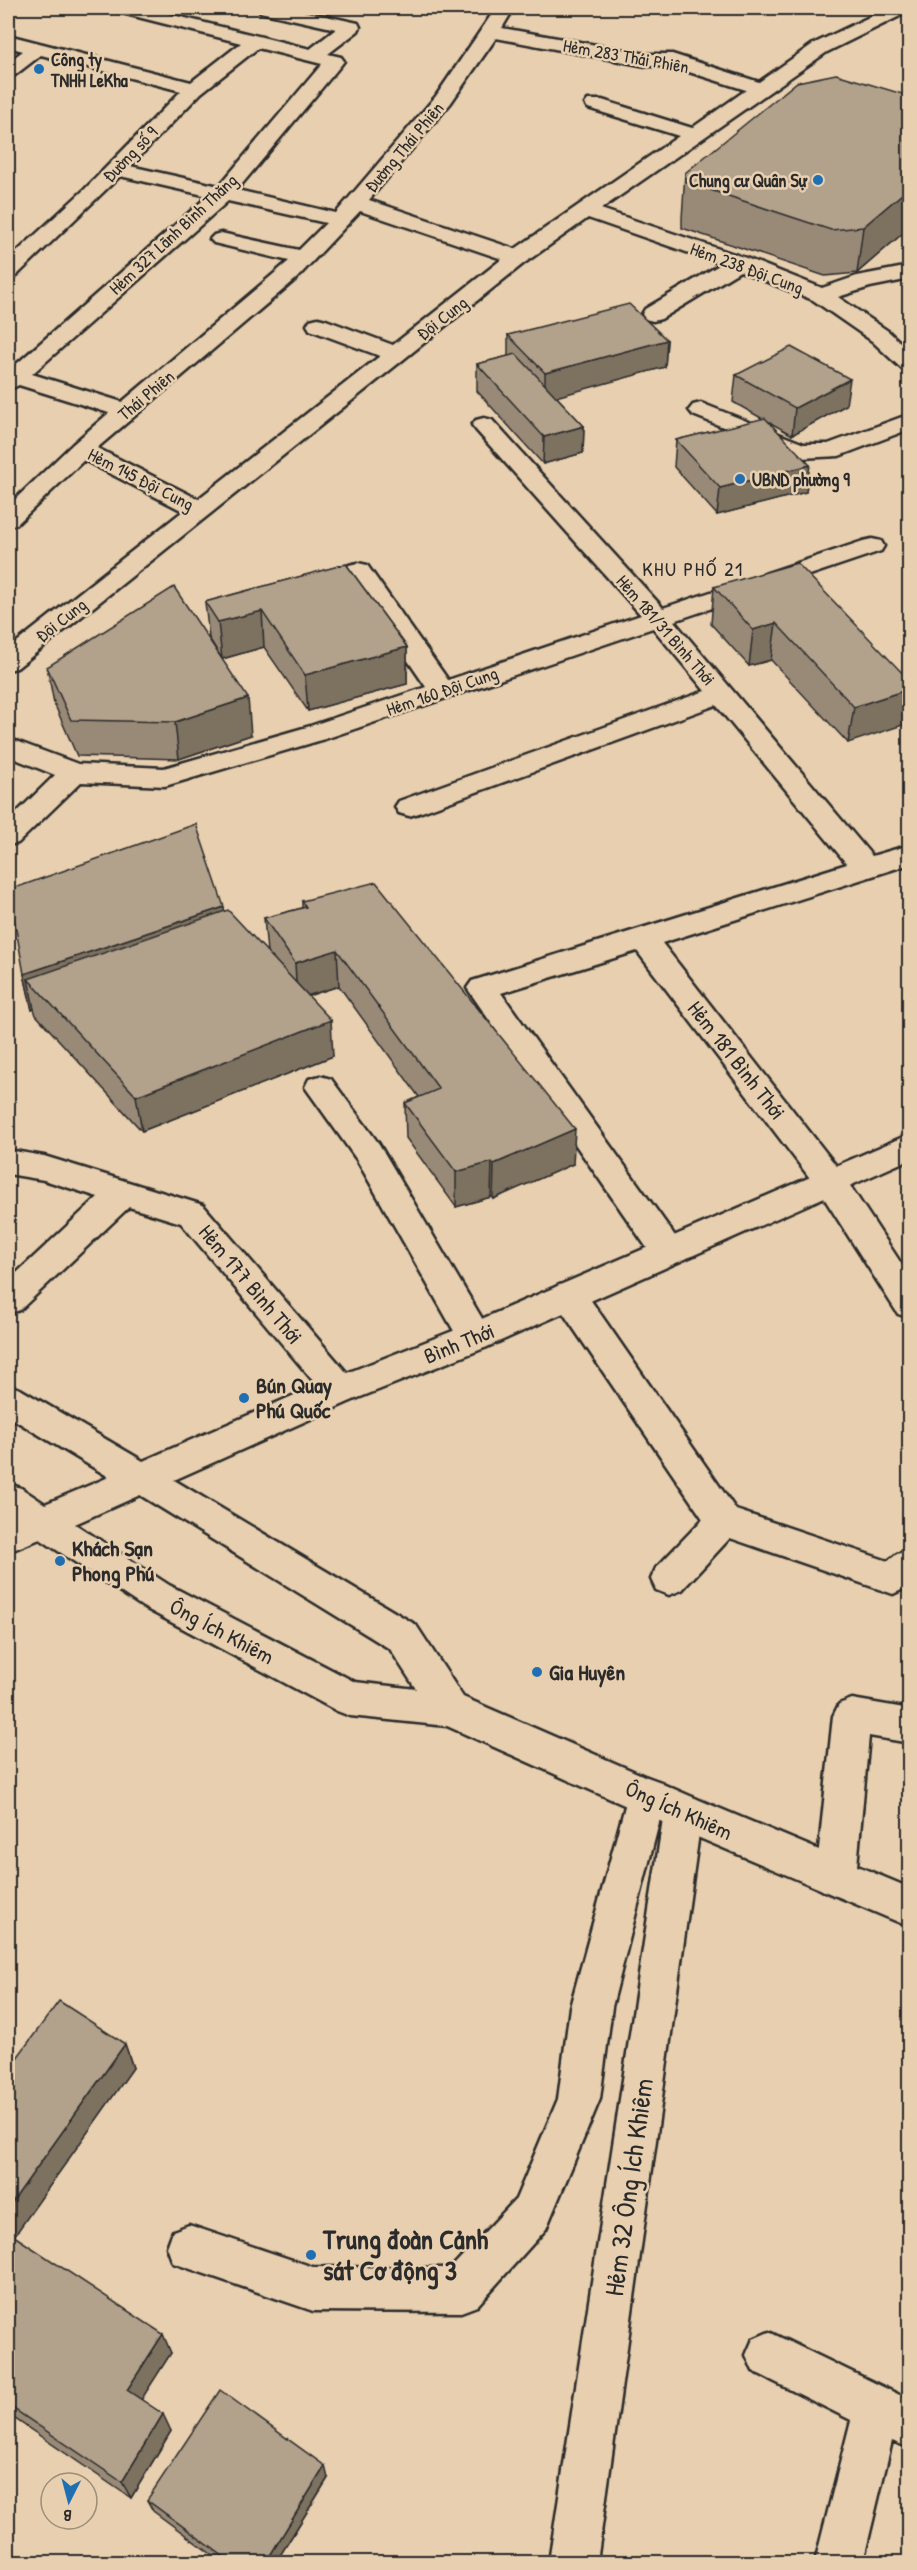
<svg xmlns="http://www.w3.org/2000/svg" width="917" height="2570" font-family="'Patrick Hand',sans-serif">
<rect width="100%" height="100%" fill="#e7cfaf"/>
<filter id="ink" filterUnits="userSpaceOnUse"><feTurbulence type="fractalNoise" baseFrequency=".0167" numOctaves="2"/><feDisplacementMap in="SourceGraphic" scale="12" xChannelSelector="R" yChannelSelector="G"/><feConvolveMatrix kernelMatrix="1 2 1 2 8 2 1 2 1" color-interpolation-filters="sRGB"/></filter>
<g filter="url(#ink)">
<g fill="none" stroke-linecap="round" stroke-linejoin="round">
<g stroke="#2b2b2b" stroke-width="5">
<path id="minor" d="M116 8H145L310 49 336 29 260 12 258 8H289L358 23 360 27 358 31 328 54 341 57 344 61 341 65 237 190 336 213 436 96 496 8H514L502 28 646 54H672L759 82 813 44 888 8H910L908 12 827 52 601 209 746 258 822 288 857 276 910 266V279L870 287 838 297 888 331 910 351V371L902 369 872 341 813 300 740 271 661 319 653 321 645 319 642 314 645 309 721 264 588 218 523 264 17 668 8 670V649L183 511 84 460 17 524 8 526V506L73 444 109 413 19 385 8 390V367L12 368 208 196 120 176 16 276 8 277V260L85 189 181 91 41 55 15 75 8 77V62L23 51 8 47V35L191 82 241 43 118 12ZM496 38 646 66H670L746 90 692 128 602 100H588L585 104 588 108 679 136 515 249 369 200 450 104ZM258 48 322 64 219 186 130 166 201 93ZM228 201 326 223 299 250 221 233 214 235 210 239 214 243 289 261 122 402 32 374ZM360 211 502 259 393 345 326 320 318 318 310 320 307 325 310 330 380 356 198 499 97 448 296 279Z
M701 403 804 444H828L910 414V429L839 456 801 458 693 415 689 410 693 405Z
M484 418 492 420 663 608 863 541 872 539 881 541 884 546 881 551 674 621 872 856 910 845V864L662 943 841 1172 910 1277V1318L898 1314 819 1190 637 951 501 993 680 1243 684 1252 680 1261 668 1265 656 1261 467 988 472 981 847 864 716 705 419 813 409 816 399 813 395 807 399 801 705 691 653 628 325 739 165 786 81 782 18 843 8 845V821L55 775 8 756V738L78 764 164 768 307 727 426 687 346 570 349 565 358 563 367 565 448 680 641 615 476 430 472 425 476 420Z
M320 1076 331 1079 379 1144 487 1327 492 1337 487 1347 475 1350 463 1347 357 1160 305 1087 309 1079Z
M8 1150 44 1156 203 1205 353 1380 358 1390 353 1400 341 1404 329 1400 181 1223 129 1207 20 1310 8 1314V1281L98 1197 44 1180 8 1174Z
M569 1282 581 1286 736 1510 888 1561 897 1554 910 1550V1586L893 1594 730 1538 682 1590 669 1595 656 1590 651 1579 656 1568 703 1519 557 1304 552 1295 557 1286Z
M852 1699 910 1709V1743L869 1736 856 1877 850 1890 836 1896 822 1890 816 1877 833 1716 839 1704Z
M647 1777 661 1782 666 1795 612 2007 600 2099 546 2229 477 2306 461 2312 313 2311 173 2263 167 2247 173 2231 189 2225 313 2267 451 2268 516 2199 558 2099 570 2007 628 1795 633 1782Z
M683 1794 697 1799 702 1812 597 2562H549L664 1812 669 1799Z
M769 2332 910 2400V2448L892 2441 863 2562H815L851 2420 753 2371 746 2355 753 2339Z"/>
</g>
<g stroke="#2b2b2b" stroke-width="5">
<path id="major" d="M910 1134V1159L487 1347 353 1400 174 1480 416 1625 463 1697 697 1799 910 1888V1927L669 1825 447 1726 350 1716 337 1711 143 1607 40 1539 8 1552V1521L10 1520 8 1518V1484L21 1488 45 1504 109 1477 8 1416V1385L20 1389 143 1461 329 1380 463 1327ZM140 1495 390 1649 416 1689 355 1682 169 1585 75 1524Z"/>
</g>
<use href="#minor" fill="#e7cfaf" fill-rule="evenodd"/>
<use href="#major" fill="#e7cfaf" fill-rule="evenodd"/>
</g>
<path fill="#998a78" stroke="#2b2b2b" stroke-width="1.5" d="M909 96V228L857 273 825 276 682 228V218L685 173Z
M508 335 667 340 665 367 556 396 584 426 583 453 543 464 477 391V364L508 356Z
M736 375 846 405 792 435 769 422 806 492 717 515 674 467 676 440 763 419 733 402Z
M346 564 407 647V684L308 711 264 647 222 659 209 638 205 602Z
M714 587 909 680 848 743 771 660 749 666 711 624Z
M47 667 251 735 179 759 77 756 54 703Z
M302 901 573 1164 493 1199 491 1197 456 1207 406 1138 405 1103 419 1097 339 986 308 996 333 1056 142 1131 36 1015 34 1009 32 1010 24 974 225 911 267 952 264 918 302 908Z
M125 2044 133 2068 14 2236 171 2353 141 2399 171 2431 131 2498 8 2414V2070Z
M328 2478 276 2562H222L153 2511 147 2500Z"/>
<path fill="#7d7161" stroke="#2b2b2b" stroke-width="1.5" d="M909 188V228L857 273 863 227Z
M667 340 665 367 545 400V373Z
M850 379 846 405 792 435 795 408Z
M584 426 583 453 543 464 544 437Z
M810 465 806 492 717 515 720 488Z
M262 611 264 647 222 659 218 622Z
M776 623 771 660 749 666 753 630Z
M407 647V684L308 711 305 675Z
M909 689V723L848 743 854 707Z
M248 698 251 735 179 759 175 722Z
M224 907 228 943 28 979 34 1009 32 1010 24 974Z
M337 950 339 986 297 999 295 963Z
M331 1020 333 1056 142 1131 136 1096Z
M575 1129 573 1164 493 1199 494 1164Z
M492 1162 491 1197 456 1207V1172Z
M125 2044 133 2068 8 2245V2208Z
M163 2334 171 2353 136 2408 127 2390Z
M163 2414 171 2431 131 2498 122 2482Z
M325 2466 328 2478 276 2562H266Z"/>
<path fill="#b2a18b" stroke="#2b2b2b" stroke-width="1.5" d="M836 74 909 96V188L863 227 831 230 686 182 685 173 797 82Z
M629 304 667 340 545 373 508 335Z
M791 347 850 379 795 408 736 375Z
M516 354 584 426 544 437 477 364Z
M765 418 810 465 720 488 676 440Z
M797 563 909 680V689L854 707 776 623 753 630 714 587Z
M346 564 407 647 305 675 262 611 218 622 205 602Z
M174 587 248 698 175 722 71 720 47 667Z
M196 824 224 907 24 974 9 890Z
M376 882 575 1129 494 1164 492 1162 456 1172 405 1103 439 1089 337 950 295 963 264 918 306 907 302 901Z
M228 910 331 1020 136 1096 28 979Z
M59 2001 125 2044 8 2208V2070Z
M8 2232 163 2334 127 2390 163 2414 122 2482 8 2405Z
M220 2390 325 2466 266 2562H231L147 2500Z"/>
</g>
<g fill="#1f6fb2" stroke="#e7cfaf" stroke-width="2">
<circle cx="39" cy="69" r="6"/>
<circle cx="818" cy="180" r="6"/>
<circle cx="740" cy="479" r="6"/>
<circle cx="244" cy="1398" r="6"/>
<circle cx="60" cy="1561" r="6"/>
<circle cx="537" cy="1672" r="6"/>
<circle cx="311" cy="2255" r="6"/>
</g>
<g text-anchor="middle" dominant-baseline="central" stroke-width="5" stroke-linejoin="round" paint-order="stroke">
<g font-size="18" fill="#2b2b2b" stroke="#e7cfaf">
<text transform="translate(626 56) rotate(10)">Hẻm 283 Thái Phiên</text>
<text transform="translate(404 147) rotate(-50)">Đường Thái Phiên</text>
<text transform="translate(130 154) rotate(-46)">Đường số 9</text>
<text transform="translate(173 234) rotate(-43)">Hẻm 327 Lãnh Binh Thăng</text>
<text transform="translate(747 268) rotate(20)">Hẻm 238 Đội Cung</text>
<text transform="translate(442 318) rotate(-38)">Đội Cung</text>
<text transform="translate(146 395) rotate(-40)">Thái Phiên</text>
<text transform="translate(141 479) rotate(27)">Hẻm 145 Đội Cung</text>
<text transform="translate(61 620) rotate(-38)">Đội Cung</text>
<text transform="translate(666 630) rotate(49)">Hẻm 181/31 Bình Thới</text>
<text transform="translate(442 691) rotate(-19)">Hẻm 160 Đội Cung</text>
</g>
<g font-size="18" font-weight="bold" fill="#2b2b2b" stroke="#e7cfaf" text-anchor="start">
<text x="51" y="59">Công ty<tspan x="51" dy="21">TNHH LeKha</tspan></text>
<text x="806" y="180" text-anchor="end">Chung cư Quân Sự</text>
<text x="752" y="479">UBND phường 9</text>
</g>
<g font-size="20" letter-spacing="1.5" fill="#2b2b2b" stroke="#e7cfaf">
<text x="693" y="568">KHU PHỐ 21</text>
</g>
<g font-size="22" fill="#2b2b2b" stroke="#e7cfaf">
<text transform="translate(737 1060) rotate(52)">Hẻm 181 Bình Thới</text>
<text transform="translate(251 1284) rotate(50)">Hẻm 177 Bình Thới</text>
<text transform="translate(459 1343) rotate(-22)">Bình Thới</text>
<text transform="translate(222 1631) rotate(28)">Ông Ích Khiêm</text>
<text transform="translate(679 1810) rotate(24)">Ông Ích Khiêm</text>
</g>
<g font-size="22" font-weight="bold" fill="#2b2b2b" stroke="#e7cfaf" text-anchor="start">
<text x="256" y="1385">Bún Quay<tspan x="256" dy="25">Phú Quốc</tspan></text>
<text x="72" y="1548">Khách Sạn<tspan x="72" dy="25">Phong Phú</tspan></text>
<text x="549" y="1672">Gia Huyên</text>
</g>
<g font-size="27" fill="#2b2b2b" stroke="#e7cfaf">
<text transform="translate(628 2187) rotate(-82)">Hẻm 32 Ông Ích Khiêm</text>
</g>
<g font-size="27" font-weight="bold" fill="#2b2b2b" stroke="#e7cfaf" text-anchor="start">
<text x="323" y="2239">Trung đoàn Cảnh<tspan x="323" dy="31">sát Cơ động 3</tspan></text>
</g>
</g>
<rect width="917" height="2570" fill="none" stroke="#e7cfaf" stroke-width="30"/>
<rect x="15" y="15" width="887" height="2540" fill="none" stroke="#2b2b2b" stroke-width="2" filter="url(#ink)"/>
<g transform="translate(69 2501) rotate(186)"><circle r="28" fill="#e7cfaf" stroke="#9c8d7a" stroke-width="1.5"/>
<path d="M0-4.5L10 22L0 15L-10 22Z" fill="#1f6fb2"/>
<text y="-9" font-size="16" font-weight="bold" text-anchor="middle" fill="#2b2b2b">B</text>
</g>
</svg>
